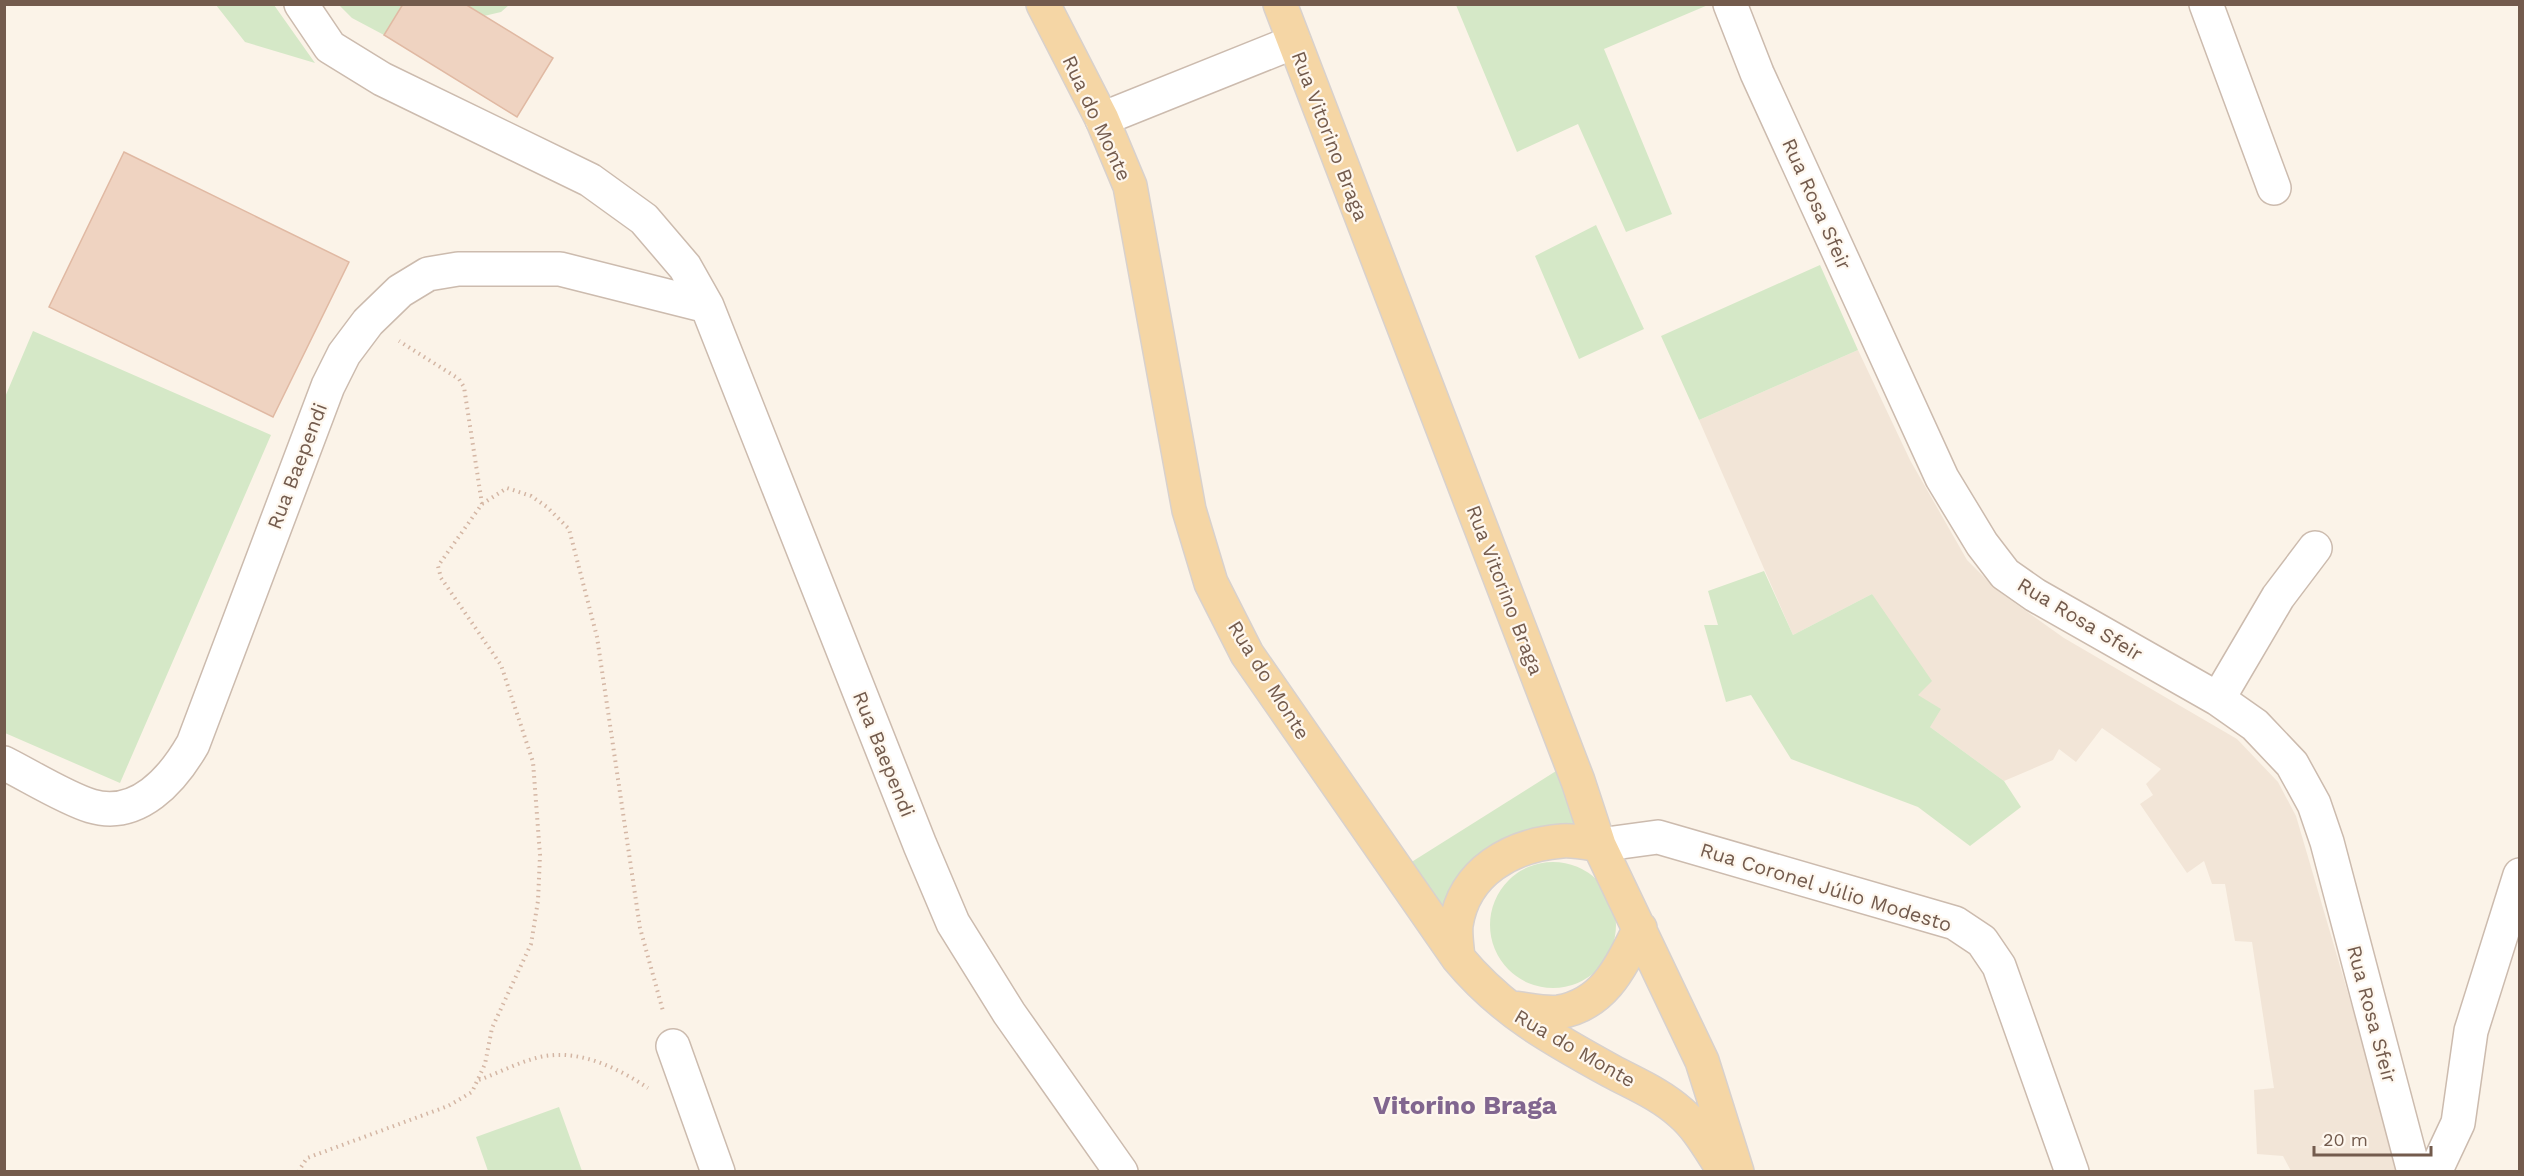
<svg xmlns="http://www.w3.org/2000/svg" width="2524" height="1176" font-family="'Work Sans',sans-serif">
<rect width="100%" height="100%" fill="#fbf3e8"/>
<path fill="#f2e5d7" d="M1858 350 1910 460 1967 560 1998 591 2064 638 2237 739 2278 782 2296 816 2367 1058 2396 1171H2291L2283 1156 2257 1154 2254 1090 2274 1088 2252 942 2235 941 2225 884H2212L2204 861 2187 873 2140 804 2153 795 2146 784 2161 769 2102 728 2076 762 2059 749 2053 760 2004 781 1930 727 1872 594 1793 635 1699 420Z"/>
<path fill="#d5e8c7" d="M216 5H274L315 63 245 42Z
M339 5H403L384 35 352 18Z
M465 5H509L501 12 484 16Z
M1456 5H1708L1604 49 1672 214 1626 232 1578 124 1517 152Z
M1596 225 1644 329 1579 359 1535 256Z
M1820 265 1858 350 1699 420 1661 336Z
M33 331 271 435 120 783 5 733V397Z
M1764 571 1793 635 1872 594 1932 681 1918 695 1941 709 1930 727 2004 781 2021 807 1970 846 1918 807 1791 759 1751 695 1726 702 1704 625H1718L1708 591Z
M1564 766 1593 840 1544 835 1452 917 1402 868Z
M1490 925a63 63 0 1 1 126 0a63 63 0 1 1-126 0Z
M559 1107 582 1171H488L476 1137Z"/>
<path fill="#efd3c1" stroke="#e0b9a3" stroke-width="1.5" d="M403 4H465L553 58 517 117 384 35Z
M124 152 349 262 273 417 49 307Z"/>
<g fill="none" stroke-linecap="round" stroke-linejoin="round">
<g stroke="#ccbbae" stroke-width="36">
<path id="minor" d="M301 4 330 47 382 79 590 180 644 219 685 267 707 306 920 845 953 923 1009 1013 1121 1172
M1730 4 1757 73 1942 478 1982 544 2005 574 2035 595 2218 699 2255 725 2292 764 2314 804 2327 842 2414 1172
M2206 4 2274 188
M1102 119 1294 42
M2218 699 2278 597 2315 548
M4 763C30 776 65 798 91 806 138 820 173 779 193 744L328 386 344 354 368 322 400 291 428 274 458 269H560L707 306
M1599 845 1658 837 1955 923 1982 941 1999 966 2072 1172
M673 1046 718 1172
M2435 1172 2458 1123 2471 1031 2520 875"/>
</g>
<g stroke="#d8d1cd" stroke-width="36">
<path id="major" d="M1043 4 1102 119 1130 186 1189 510 1211 583 1247 654 1458 958C1502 1011 1551 1038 1611 1071 1635 1084 1660 1094 1681 1113 1699 1128 1712 1153 1725 1172
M1280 4 1578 781 1599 845 1702 1061 1737 1172
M1458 958C1457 947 1455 935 1456 925 1464 871 1512 845 1562 841 1574 840 1587 843 1599 845
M1512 1008C1526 1009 1545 1014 1559 1012 1605 1004 1621 966 1640 928"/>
</g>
<path stroke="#d4b6a4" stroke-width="4" stroke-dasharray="1.5 4.5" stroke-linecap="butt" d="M482 504 507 488 531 496 547 507 569 529 597 637 640 928 663 1011
M479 1080C498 1073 517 1063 536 1058 576 1047 616 1067 648 1088
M298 1172 307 1158 448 1106 472 1092 485 1064 492 1028 531 944 538 901 540 855 533 762 501 665 441 578 438 566 482 504 464 387 459 379 399 341"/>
<use href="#minor" stroke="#fff" stroke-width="33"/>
<use href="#major" stroke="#f5d6a5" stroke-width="33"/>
</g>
<g text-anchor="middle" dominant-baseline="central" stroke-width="4.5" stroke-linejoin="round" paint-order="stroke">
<g font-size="20" fill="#735b4d" stroke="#fef7ee">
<text transform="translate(1097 118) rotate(65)">Rua do Monte</text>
<text transform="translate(1330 136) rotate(69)">Rua Vitorino Braga</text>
<text transform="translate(1817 204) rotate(66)">Rua Rosa Sfeir</text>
<text transform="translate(297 466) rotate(-69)">Rua Baependi</text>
<text transform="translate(1505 590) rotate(69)">Rua Vitorino Braga</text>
<text transform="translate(2080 619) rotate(31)">Rua Rosa Sfeir</text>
<text transform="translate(1269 680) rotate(58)">Rua do Monte</text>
<text transform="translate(884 754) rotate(68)">Rua Baependi</text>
<text transform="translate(1826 887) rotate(17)">Rua Coronel Júlio Modesto</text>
<text transform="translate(2372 1014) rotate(75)">Rua Rosa Sfeir</text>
<text transform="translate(1575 1048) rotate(30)">Rua do Monte</text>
</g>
<g font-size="26" font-weight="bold" fill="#81668f" stroke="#fef7ee">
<text x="1465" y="1105">Vitorino Braga</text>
</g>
</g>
<rect width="2524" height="1176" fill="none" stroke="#735b4d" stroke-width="12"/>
<path d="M2314 1146v9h117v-9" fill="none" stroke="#735b4d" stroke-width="3"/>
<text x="2323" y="1146" font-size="18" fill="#735b4d" stroke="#fef7ee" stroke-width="4.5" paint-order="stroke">20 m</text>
</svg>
